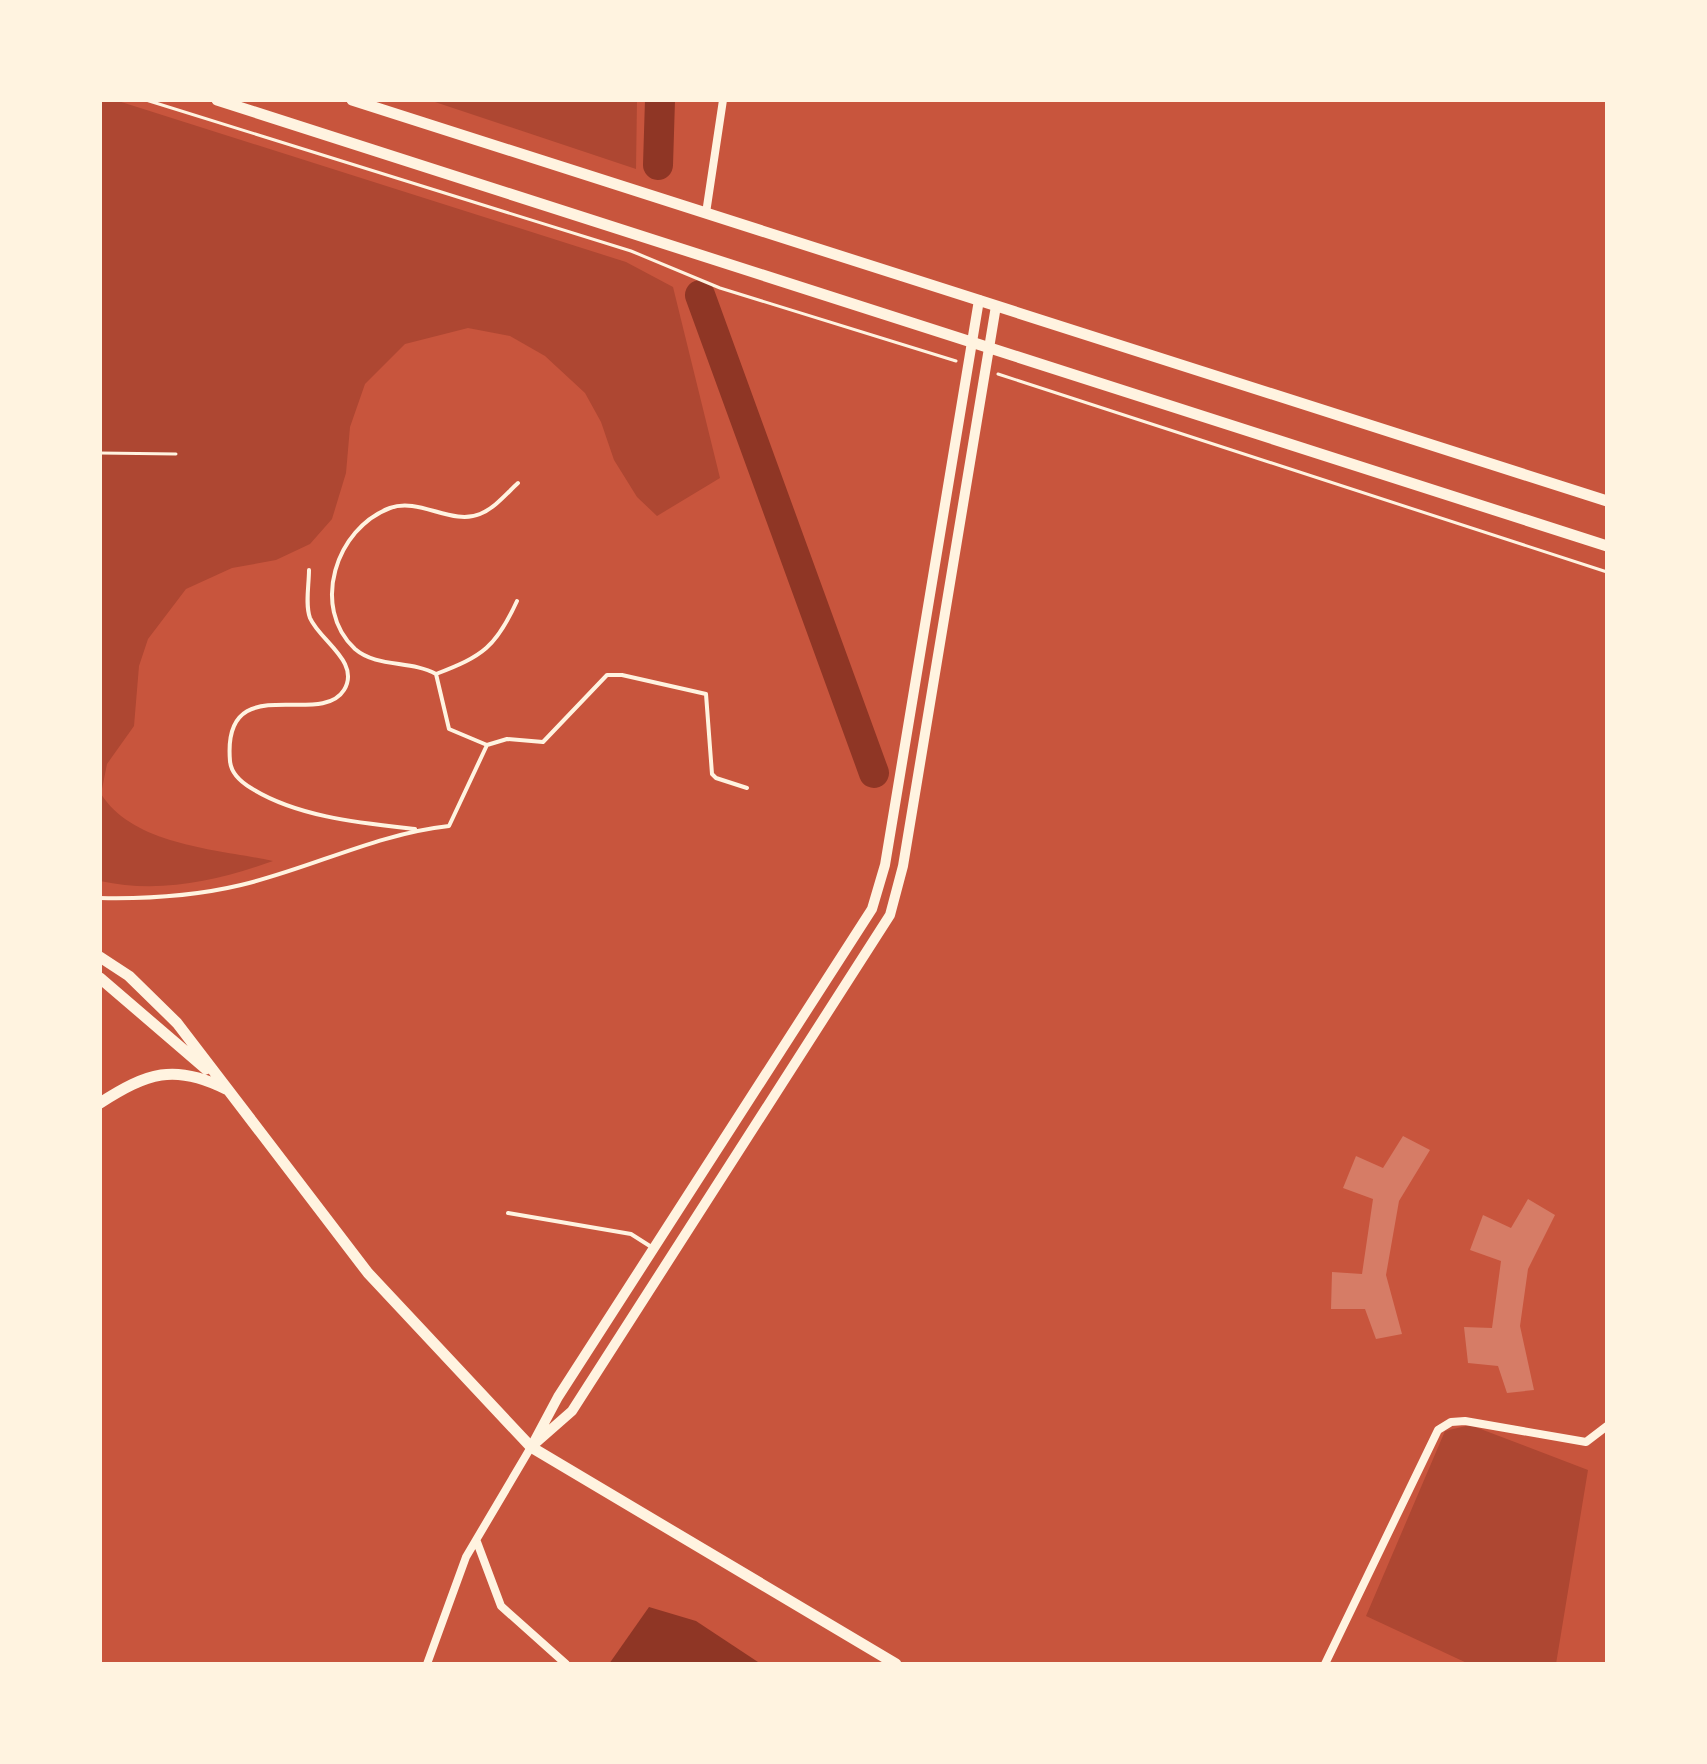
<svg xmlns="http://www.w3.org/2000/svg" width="1707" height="1764" font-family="'Fira Sans',sans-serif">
<rect width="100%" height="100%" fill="#c8553d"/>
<path fill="#ae4732" d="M100 100H115L626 262 673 287 720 478 657 516 637 497 614 460 601 422 585 393 545 356 510 336 468 328 405 344 365 384 350 427 346 473 332 519 310 544 276 560 232 568 186 589 148 639 139 666 134 726 107 764 101 794C134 846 218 849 273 861 216 881 160 894 100 881Z
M429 100H637L636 169Z
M1470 1425 1588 1470 1556 1664H1469L1366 1616 1445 1431Z"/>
<path fill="#8f3625" d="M649 1607 696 1621 761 1664H609Z"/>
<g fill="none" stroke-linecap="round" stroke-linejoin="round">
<path stroke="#8f3625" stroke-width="30" d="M658 165 660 100
M700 295 874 773"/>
</g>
<path fill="#d67c66" d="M1403 1136 1430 1150 1399 1201 1386 1275 1402 1334 1376 1339 1365 1309H1331L1332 1272 1362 1274 1373 1199 1343 1188 1356 1156 1383 1168Z
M1528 1199 1555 1215 1528 1269 1520 1326 1534 1390 1507 1393 1498 1366 1468 1363 1464 1327 1492 1328 1501 1261 1470 1250 1483 1215 1511 1228Z"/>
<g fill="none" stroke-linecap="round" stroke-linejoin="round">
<path stroke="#fff3e0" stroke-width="3" d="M146 100 631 251 720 288 956 361
M998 374 1607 572
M100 453 176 454"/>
<path stroke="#fff3e0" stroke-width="4" d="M309 570C309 585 305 605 310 618 320 641 361 662 344 690 320 729 222 667 230 761 231 773 241 782 251 788 297 817 361 823 415 829
M436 674C483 656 496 647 517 601
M487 745 449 729 436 674C411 660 377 668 355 649 310 607 336 528 390 508 419 497 452 526 480 514 495 508 507 493 518 483
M100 898C148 899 195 896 241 885 312 868 376 834 449 826L487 745 507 739 543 742 607 675H622L706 694 712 774 716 778 747 788
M508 1213 631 1234 653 1248"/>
<path stroke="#fff3e0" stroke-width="8" d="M706 213 723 100
M477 1542 501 1606 566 1664
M427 1664 466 1557 531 1447
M1325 1664 1438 1430 1451 1422 1465 1421 1586 1442 1607 1426"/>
<path stroke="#fff3e0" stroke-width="10" d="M534 1442 558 1397 872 909 885 865 979 300
M531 1447 572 1411 890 915 903 866 996 306"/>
<path stroke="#fff3e0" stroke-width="11" d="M217 100 1607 546
M352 100 1607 501
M100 957 129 976 177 1023 368 1273 531 1447 896 1664
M100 978 206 1069
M100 1103C147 1073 174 1063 226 1089"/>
</g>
<rect width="1707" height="1764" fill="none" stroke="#fff3e0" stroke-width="204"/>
</svg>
